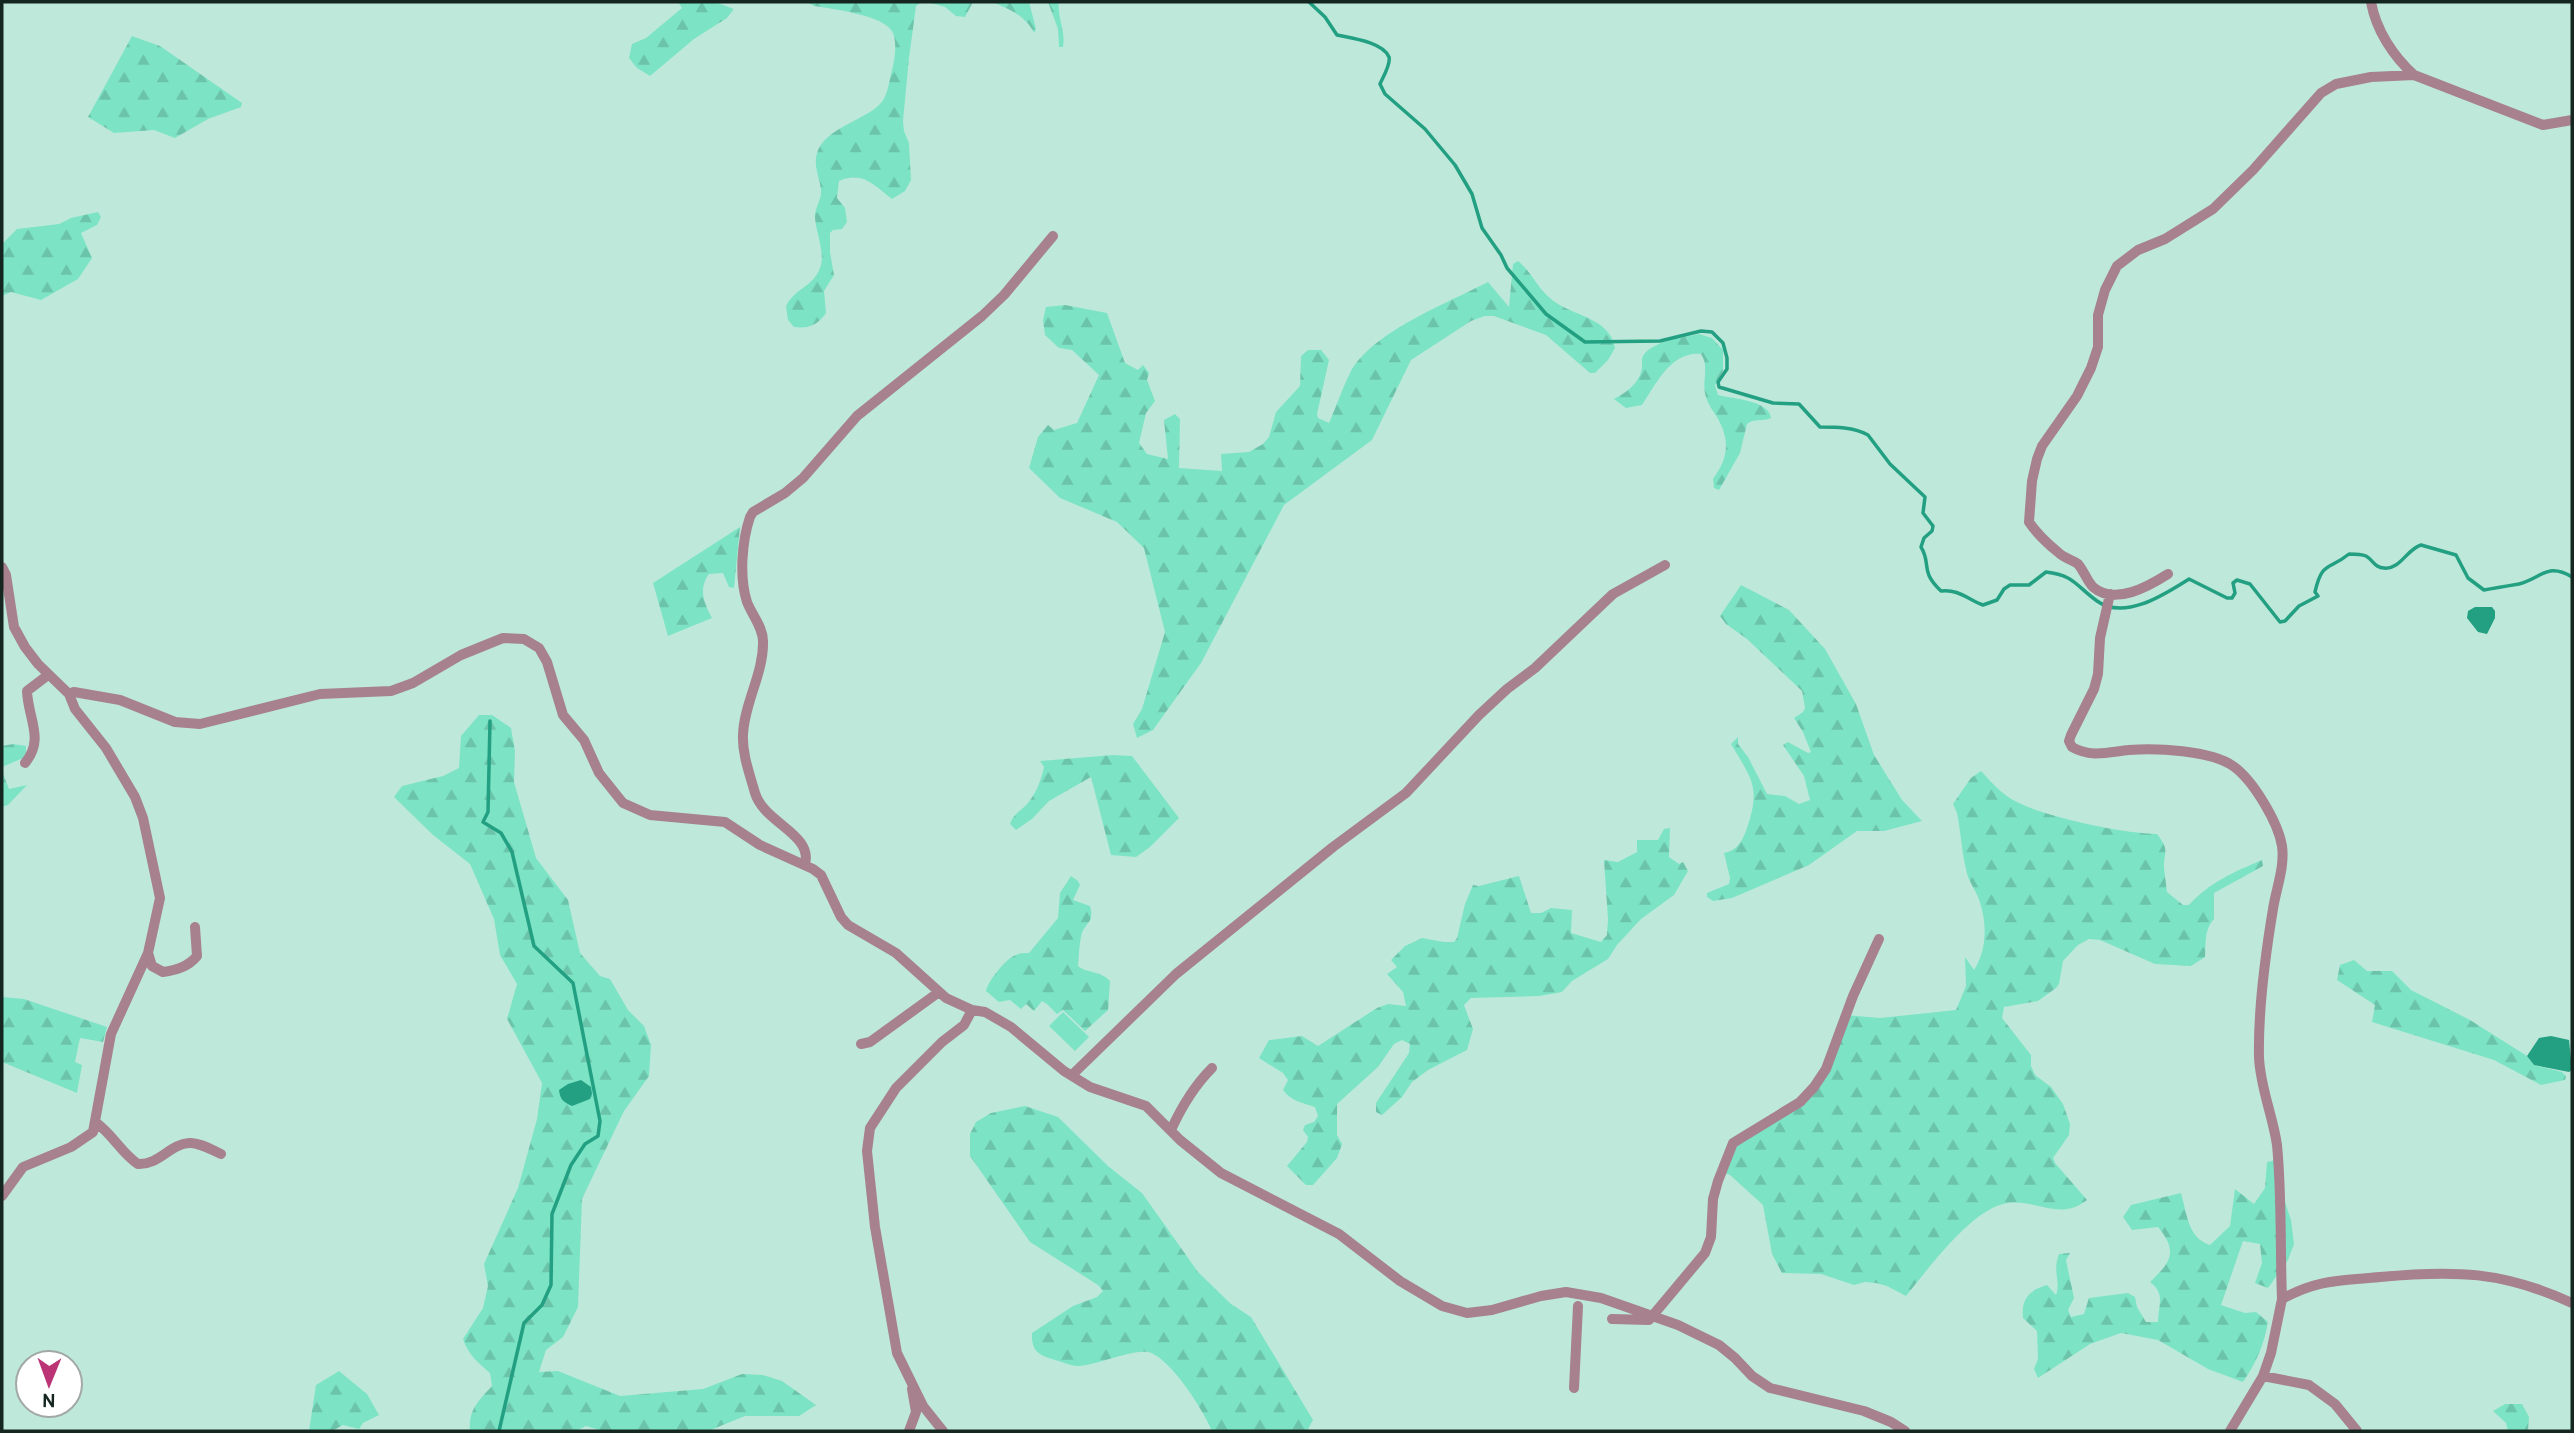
<svg xmlns="http://www.w3.org/2000/svg" width="2574" height="1433" font-family="Overpass,sans-serif">
<defs>
<pattern id="forest-firs" width="22" height="20" patternUnits="userSpaceOnUse" patternTransform="scale(1.75)"><rect width="22" height="20" fill="#7de3c5"/><path d="M5 1l3.5 6h-7zM16 11l3.5 6h-7z" fill="#6bc3a9"/></pattern>
</defs>
<rect width="100%" height="100%" fill="#bee9da"/>
<path fill="#7de3c5" d="M1063 1012 1089 1037 1075 1051 1049 1026Z"/>
<path fill="url(#forest-firs)" d="M678 2H715L734 9 727 18 694 39 650 76 637 68 629 58 632 44 646 38 682 8Z
M807 2H922L916 6 909 58 903 121 904 131 909 143 911 180 905 191 892 199C873 185 864 171 839 181L837 198 845 208 847 222 842 229 833 230 830 233V252L834 275 824 291 826 313C818 325 808 329 794 327L788 320 786 306C795 288 813 287 820 268 826 253 815 231 815 216 815 207 822 199 821 190 820 178 813 166 817 153 824 129 864 120 879 105 888 97 889 81 892 70 895 60 897 43 893 33 885 15 832 9 814 6Z
M928 2H973L965 17 956 16 945 7Z
M992 2H1029L1036 29 1034 33C1026 16 1009 9 992 2Z
M1048 2H1059C1057 18 1066 31 1063 47H1059L1058 29Z
M132 36 160 46 242 103 241 107 208 119 175 138 154 130 114 133 88 117Z
M98 212 101 217 97 225 81 233 92 258 78 279 41 300 11 292 2 296V244L17 229 59 224 71 218Z
M1518 261C1531 271 1538 289 1551 299 1571 316 1610 317 1615 348L1608 360 1595 373H1590L1546 335 1494 316H1485L1471 321 1411 360 1372 440 1284 505 1201 663 1153 730 1137 738 1133 724 1142 709 1165 632 1144 548 1117 522 1060 498 1029 468 1038 437 1048 425 1054 430 1077 423 1099 375 1072 350 1059 348 1045 335 1043 320 1046 307 1065 305 1107 313 1125 363 1138 370 1143 365 1149 373 1147 380 1155 401 1146 413 1139 443 1147 454 1168 459 1164 420 1175 414 1180 419 1179 468 1222 471 1221 454 1249 452 1263 444 1269 437 1276 412 1300 386 1301 356 1308 350H1321L1329 360 1317 414 1318 418 1329 423C1336 407 1342 389 1350 373 1371 332 1448 303 1488 282L1509 307 1513 264Z
M1699 334 1712 338 1723 350V371L1715 385 1718 395C1733 399 1769 400 1771 418 1763 422 1754 418 1747 424L1740 453 1719 490 1714 488 1713 479C1729 457 1730 440 1717 417 1713 411 1708 404 1706 397 1701 382 1710 367 1701 354 1671 351 1656 384 1642 405L1626 408 1614 399C1626 393 1641 382 1642 367 1642 361 1641 357 1646 352 1659 340 1682 338 1699 334Z
M740 527 734 588 729 587 723 573 709 574C698 589 704 603 712 618L668 636 653 583Z
M1741 585 1789 610 1825 649 1856 704 1874 755 1902 800 1922 821 1884 831H1857L1809 865 1732 898 1713 901 1707 897V893L1729 884 1730 878 1724 853C1737 850 1741 843 1746 831 1761 788 1753 781 1731 744L1738 737V744L1748 757 1767 794 1785 796 1799 804 1810 800 1804 776 1783 745 1788 742 1808 753 1811 752 1803 732 1794 718 1803 712 1805 708 1802 691 1747 639 1726 624 1720 616Z
M479 715H492L511 728 515 751 514 782 536 858 568 900 580 953 600 976 610 979 628 1010 644 1026 651 1045 649 1076 624 1111 582 1199 578 1307 563 1337 546 1350 539 1372 558 1371 620 1396 703 1389 742 1374 763 1375 782 1381 816 1405 799 1416H745L708 1431H603L586 1426 576 1431H470C468 1410 479 1400 492 1386L490 1373C478 1363 468 1354 463 1339L483 1308 488 1286 484 1264 518 1188 537 1119 542 1083 507 1019 517 984 500 955 494 919 470 864 433 835 394 797 402 786 443 776 459 768 461 736Z
M13 744 26 746V754L23 758 2 767V746Z
M1113 755 1132 756 1179 818 1150 847 1136 857 1111 855 1091 777 1049 801 1032 819 1016 830 1010 824C1013 814 1021 811 1028 803 1037 792 1041 780 1044 767L1040 761Z
M2 771 9 789 27 785 8 805 2 807Z
M1981 771C1991 782 2001 793 2013 800 2044 817 2121 833 2157 834 2170 851 2164 850 2164 868 2165 876 2166 884 2167 892L2183 905H2189C2210 882 2234 872 2262 860L2263 866 2214 893V919C2204 929 2206 945 2205 957L2191 966 2155 964 2100 940 2089 939 2078 945 2063 961 2059 984 2056 988 2038 1001 2004 1007 2002 1018 2031 1055V1066L2035 1075 2051 1087 2063 1104 2070 1124 2069 1135 2053 1158 2055 1163 2087 1200C2058 1223 2033 1196 2003 1204 1970 1212 1928 1269 1906 1296L1887 1286 1876 1283 1865 1282 1854 1285 1821 1274 1782 1273 1772 1254 1763 1205 1730 1175 1719 1171 1731 1139 1796 1101 1825 1069 1845 1015 1880 1018 1956 1010 1966 986 1965 957 1974 970C1988 948 1987 920 1978 897 1975 890 1971 884 1968 877 1962 857 1961 833 1957 813L1953 804 1971 778Z
M1670 828 1669 857 1679 864 1683 862 1688 871 1674 895 1641 919 1617 945 1608 959 1572 981 1562 992 1539 996 1471 998 1464 1005 1473 1029 1467 1050 1428 1070 1412 1082 1402 1097 1382 1115 1376 1112V1103L1409 1053 1410 1044 1402 1040 1394 1044 1378 1067 1337 1104V1135L1342 1144 1337 1158 1313 1185H1306L1287 1166 1307 1142 1308 1137 1303 1130 1305 1125 1314 1122 1318 1116 1315 1107C1303 1103 1291 1101 1283 1090L1288 1080 1283 1073 1259 1058 1269 1040 1302 1036 1318 1046 1377 1008 1388 1004 1406 1006 1403 992 1387 974 1397 967 1391 960 1405 946 1422 938 1444 942H1454L1457 938 1465 904 1473 885 1479 886 1519 876 1531 913H1541L1551 908 1572 910 1571 933 1601 942 1607 935 1608 919 1604 860 1618 862 1637 852V840H1658L1664 829Z
M1071 876 1078 881 1080 885 1073 900 1090 906C1095 924 1084 922 1081 937 1079 946 1079 956 1078 966 1088 974 1100 970 1110 981L1108 1010 1085 1031 1063 1010 1057 1014 1047 1004 1042 1001 1034 1011 1026 1004 1021 1009 1010 1000 999 1002 986 991C988 981 1006 958 1016 955 1020 953 1024 953 1029 953L1058 918 1060 893Z
M2354 960 2367 971H2392L2411 990 2470 1020 2527 1056 2534 1065 2562 1072 2566 1076 2565 1080 2541 1085 2494 1060 2372 1022 2375 1005 2337 980 2340 965Z
M3 997 24 999 107 1027 103 1042 80 1038 75 1062 82 1065 77 1093 2 1062Z
M1025 1106 1058 1117 1108 1166 1142 1193 1198 1272 1231 1304 1251 1317 1313 1420 1307 1431H1212C1204 1411 1170 1357 1148 1352 1133 1349 1096 1365 1078 1366 1070 1366 1060 1361 1052 1359 1037 1355 1031 1349 1032 1333L1073 1306 1097 1297 1103 1291 1098 1285 1030 1242 970 1156V1134L976 1122 991 1113Z
M2280 1159 2284 1199 2291 1220 2294 1244 2288 1260 2268 1288 2255 1283 2262 1263 2260 1244 2243 1241 2221 1305 2245 1313 2256 1312 2268 1322C2264 1345 2256 1363 2243 1382L2208 1369 2158 1340 2121 1333 2090 1344 2038 1378 2034 1369 2038 1359 2037 1331 2023 1318C2021 1299 2029 1290 2047 1285L2056 1295C2061 1280 2052 1272 2059 1254L2070 1253 2066 1260 2074 1298 2068 1310 2071 1317 2084 1314 2089 1298 2128 1293 2135 1297 2137 1307 2146 1322H2158C2158 1305 2166 1294 2150 1282 2170 1263 2179 1252 2158 1227L2132 1230 2123 1217 2131 1205 2181 1193C2187 1214 2188 1238 2210 1245L2230 1226 2235 1189 2254 1204 2265 1188 2267 1162Z
M339 1371 367 1394 379 1415 363 1423 359 1429 343 1425 332 1431H309L316 1385Z
M2505 1404H2522L2529 1417 2528 1431H2508L2506 1423 2493 1411Z"/>
<path fill="#239f82" d="M2475 607H2492L2495 611V618L2487 634 2478 632 2467 618 2468 611Z
M2551 1036 2569 1040 2572 1070 2569 1072 2534 1065 2527 1056 2539 1038Z
M581 1080 591 1087 592 1094 590 1099 572 1106C563 1102 560 1099 559 1090L568 1084Z"/>
<g fill="none" stroke-linecap="round" stroke-linejoin="round">
<path stroke="#239f82" stroke-width="3.5" d="M1309 2 1325 17 1337 35C1351 38 1383 42 1389 57 1391 64 1383 77 1380 84L1385 94 1425 129 1455 165 1472 194 1482 228 1501 255 1507 268 1546 314 1585 342 1660 341 1701 331 1712 332 1723 343 1727 358V369L1718 382 1719 387 1773 403 1799 404 1820 427C1835 427 1854 427 1868 435L1890 464 1925 497 1923 513 1933 526 1932 531 1924 538 1921 547C1932 565 1919 570 1941 591 1959 589 1967 599 1983 605L1997 600 2004 589 2010 585H2029L2046 572C2074 575 2076 586 2097 601 2125 621 2165 594 2189 579L2227 598H2232L2235 593 2233 583 2237 580 2250 584 2280 622 2285 621 2299 606 2318 596 2315 592C2322 561 2328 571 2349 554 2353 554 2361 554 2366 556 2373 560 2375 568 2384 568 2400 570 2407 549 2421 545L2456 555 2468 578 2484 590C2495 588 2507 586 2519 584 2542 578 2547 562 2572 577
M490 721 488 812 483 822 501 833 512 852 534 946 573 983 600 1121 598 1136 585 1144 571 1165 552 1214 551 1285 542 1305 524 1323 499 1431"/>
<path stroke="#a7818e" stroke-width="10" d="M2371 2C2376 30 2393 56 2414 75L2543 125 2572 120
M2 567 6 575 14 627 25 647 38 664 69 694 75 709 106 748 135 797 143 818 160 898 148 953 111 1034 93 1132 71 1147 23 1167 2 1196
M2168 574C2149 586 2115 606 2093 587 2087 581 2084 571 2078 564 2073 560 2064 558 2059 553 2048 544 2037 534 2029 522L2032 481 2037 459 2042 446 2077 396 2091 368 2098 347V315L2105 290 2117 266 2138 250 2165 239 2213 209 2253 170 2321 93 2336 84 2371 77 2414 75
M2110 594 2100 638 2098 674 2094 689 2071 735 2069 741 2072 747C2091 758 2109 752 2129 750 2156 748 2210 750 2233 766 2253 780 2278 822 2282 846 2285 867 2276 889 2273 909 2265 957 2258 1009 2259 1057 2260 1087 2273 1116 2277 1145 2282 1196 2280 1248 2282 1299
M69 694 74 692 120 700 175 722 200 724 320 694 391 691 413 683 461 655 503 638 524 639 539 648 547 662 563 715 584 740 599 773 623 803 650 815 725 822 760 845 813 869 821 875 841 917 848 925 896 953 946 998 972 1010 985 1012 1011 1027 1064 1071 1090 1087 1146 1106 1180 1140 1221 1173 1339 1234 1400 1281 1442 1306 1467 1313 1492 1310 1541 1296 1566 1292 1601 1298 1678 1325 1719 1345 1735 1358 1752 1376 1770 1388 1864 1411 1891 1422 1905 1431
M25 763C45 739 28 719 27 691L48 675
M805 864C813 834 764 823 755 793 750 775 742 754 743 735 744 703 764 673 763 641 763 627 752 615 747 602 739 577 742 541 750 517L753 512 785 493 803 478 857 416 982 316 1004 295 1053 236
M148 953 152 966 163 972C176 970 188 967 197 956L195 927
M861 1044 870 1042 939 992
M1072 1075 1176 974 1333 847 1406 793 1479 715 1507 689 1535 668 1613 594 1665 565
M95 1122C112 1133 121 1153 138 1164 159 1165 170 1144 189 1143 199 1142 212 1150 221 1154
M1171 1130C1181 1108 1195 1085 1212 1068
M1612 1319 1649 1320 1705 1253 1711 1237 1713 1199 1718 1181 1733 1143 1800 1102 1814 1087 1826 1069 1853 996 1879 939
M2263 1376 2309 1385 2335 1404 2357 1431
M1574 1388 1578 1306
M909 1431 916 1412 912 1389
M943 1431 923 1406 897 1353 875 1227 867 1151 870 1128 896 1088 942 1042 964 1025 972 1010
M2230 1431 2263 1376 2271 1353 2282 1299C2318 1279 2340 1281 2380 1277 2454 1270 2503 1271 2572 1303"/>
</g>
<rect width="2574" height="1433" fill="none" stroke="#152620" stroke-width="7"/>
<g transform="translate(49 1384) rotate(181)"><circle r="33" fill="#ffffff" stroke="#a1a8a6" stroke-width="2"/>
<path d="M0-5L12 26L0 18L-12 26Z" fill="#bb3475"/>
<text y="-10" font-size="19" font-weight="bold" text-anchor="middle" fill="#152620">N</text>
</g>
</svg>
